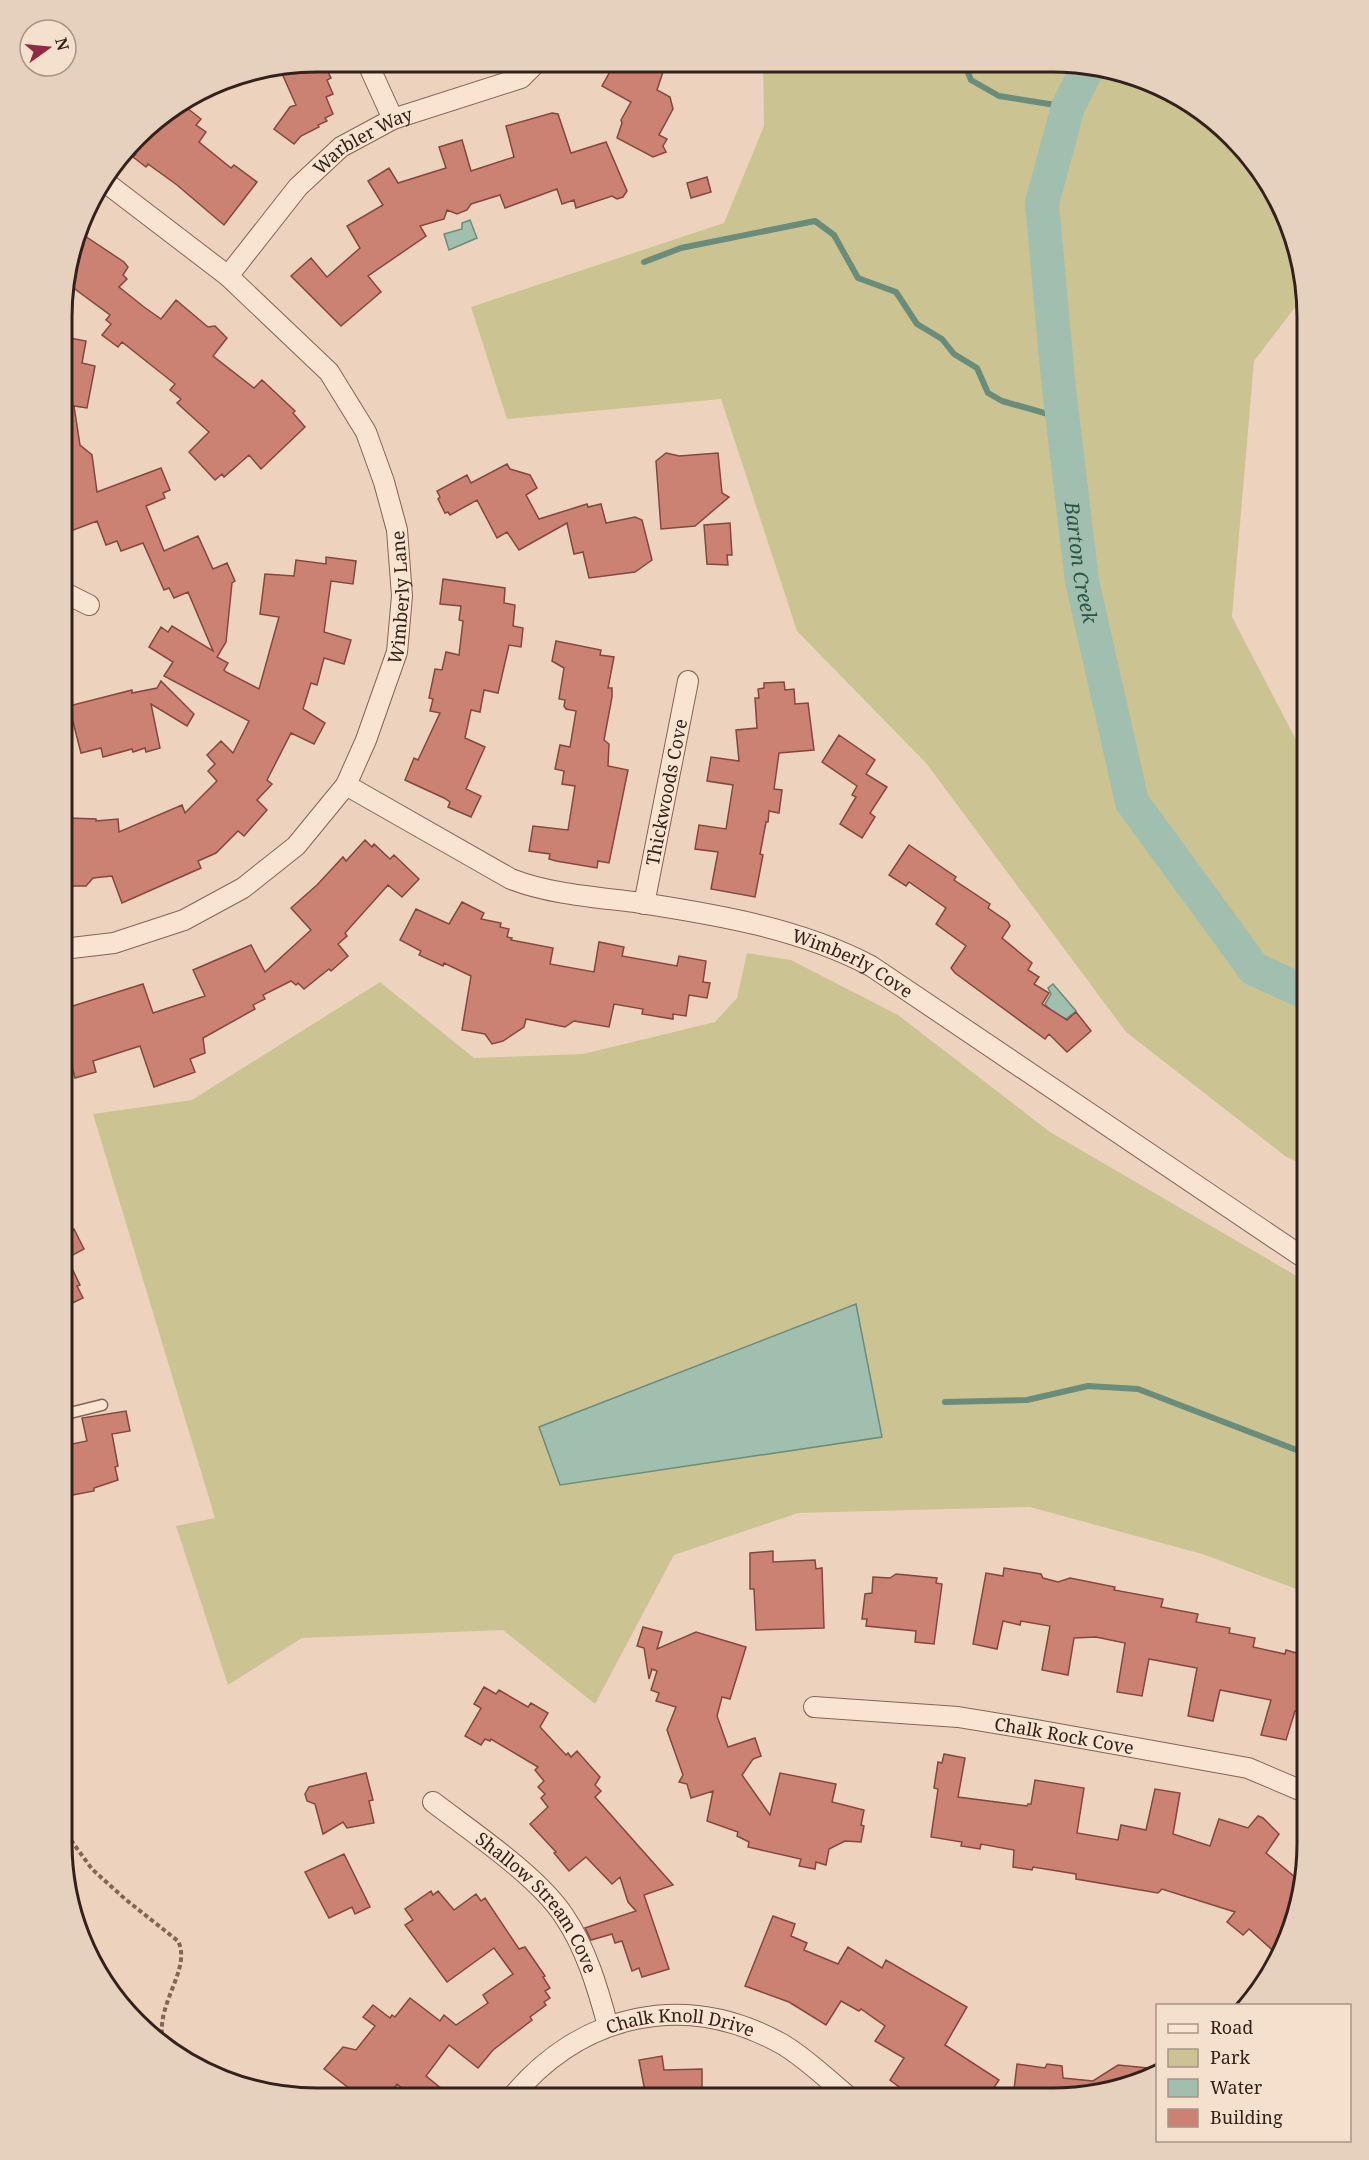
<svg xmlns="http://www.w3.org/2000/svg" width="1369" height="2160" font-family="'Noto Serif',serif">
<rect width="100%" height="100%" fill="#edd3be"/>
<path fill="#cbc492" d="M763 63 1086 64 1150 81 1208 115 1255 162 1288 220 1303 297 1254 361 1232 617 1307 761V1167L1285 1156 1126 1032 926 763 797 631 721 399 507 419 471 307 724 223 764 126Z
M747 953 791 960 898 1015 1050 1132 1307 1282V1593L1202 1554 1030 1507 798 1513 674 1555 595 1704 503 1630 302 1638 228 1685 176 1526 215 1518 93 1114 192 1100 380 982 474 1058 583 1054 715 1022 737 998Z"/>
<path fill="#a1bfaf" stroke="#698c7b" stroke-width="1.5" d="M470 220 477 238 449 250 444 234 462 229V223Z
M1053 984 1076 1011 1066 1019 1052 1012 1045 1004 1051 994 1048 988Z
M856 1304 882 1437 560 1485 539 1427Z"/>
<g fill="none" stroke-linecap="round" stroke-linejoin="round">
<path stroke="#698c7b" stroke-width="6" d="M964 63 971 80 999 96 1068 107
M644 262 681 248 815 221 834 235 858 278 896 292 917 324 942 339 954 354 977 368 988 393 1002 401 1062 418
M945 1402 1027 1400 1088 1386 1138 1389 1307 1454"/>
<path stroke="#a1bfaf" stroke-width="34" id="s1" d="M1089 65 1068 107 1042 203 1058 380 1082 581 1132 802 1254 969 1307 993"/>
</g>
<path fill="#cc8273" stroke="#84473d" stroke-width="1.5" d="M317 62H323L331 78 327 80 333 94 326 97 333 114 325 118 327 121 318 125 319 127 301 136 294 144 274 129 290 107 296 105 280 69Z
M616 62 666 63 657 90 670 97 673 109 659 135 667 139 663 146 666 152 653 157 617 138 622 123 621 120 631 102 602 86 611 70 614 71Z
M182 104 201 119 196 125 206 132 199 142 231 168 234 165 257 182 224 225 177 185 148 164 146 167 133 157 136 154 130 149 148 125Z
M552 113 558 114 571 153 606 142 627 191 623 197 617 199 612 196 576 208 574 200 562 204 557 189 505 208 500 195 471 204 467 210 457 214 447 210 444 219 420 226 426 236 368 276 381 292 341 326 291 276 311 258 327 277 360 248 347 226 383 205 368 181 389 168 398 183 446 168 439 147 462 140 471 171 514 157 506 126Z
M707 177 711 192 691 198 687 183Z
M79 232 124 262 128 267 123 275 127 279 119 287 144 307 161 319 176 300 208 327 215 326 227 338 213 356 254 388 262 380 295 411 293 413 305 427 261 469 249 455 224 477 222 474 215 480 189 452 209 432 177 403 181 399 170 390 175 384 122 342 118 347 102 335 111 324 106 320 110 315 64 281Z
M64 337 86 341 82 363 95 366 87 408 74 406 80 445 92 455 97 492 161 468 170 490 163 493 165 498 146 506 164 551 198 536 213 569 227 563 235 581 232 583 226 642 217 657 228 663 224 670 226 672 259 689 279 617 260 614 265 574 294 576 296 560 326 564V557L356 561 353 584 331 581 324 632 351 640 344 664 324 658 317 685 311 683 303 709 325 723 314 744 291 733 267 780 272 784 257 800 267 810 244 836 238 831 216 853 198 861 201 868 122 903 112 876 93 878 86 886H70L63 826 69 818 96 819V821L118 819 119 832 182 805 185 813 217 781 208 771 215 764 207 755 221 741 233 753 249 721 164 676 173 662 149 647 161 627 168 632 172 626 213 651 188 592 174 598 169 588 164 590 143 543 121 551 117 541 106 545 97 521 63 534Z
M666 453 679 456 718 453 722 493 729 497 695 526 661 529 656 461Z
M507 464 510 469 530 475 537 488 526 495 539 519 587 504 588 507 601 504 606 523 635 517 642 520 652 560 635 572 589 578 583 552 574 554 567 523 519 550 507 532 497 538 477 500 450 515 448 512 445 513 438 499 440 497 437 491 467 475 471 483Z
M730 523 732 555H727L728 565 707 564 704 525Z
M443 579 505 588 504 603 515 605 513 626 523 628 521 647 509 645 498 693 484 690 480 712 471 710 465 738 485 747 466 789 481 796 471 817 448 807 450 802 444 798 405 780 414 758 418 760 440 713 430 711 433 699 429 698 435 669 442 670 446 652 459 655 463 621 459 620 461 606 440 604Z
M556 641 601 650 600 655 614 657 608 688H612V697L604 740 609 744 608 766 628 770 609 863 598 861 597 868 556 861 549 859 550 854 529 851 533 826 568 830 575 786 562 784 564 771 555 769 560 745 570 747 576 711 566 709 564 706 565 700 559 699 564 668 552 661Z
M161 681 194 714 187 726 151 704 160 748 146 752 145 748 133 752 132 749 103 757 101 748 81 753 69 706 132 690V693L157 688Z
M784 682 785 690 794 689 795 704 808 703 814 750 779 753 774 789 782 790 779 813 769 811 768 822H766L760 854 763 855 755 897 711 889 718 852 695 849 699 825 726 829 733 785 707 781 711 757 739 761 736 730 757 728 755 698H759L758 689 764 688V683Z
M839 735 875 760 866 774 887 787 870 813 875 817 862 838 840 824 856 797 852 795 857 786 822 762Z
M365 840 372 847 374 844 390 859 394 855 419 879 402 897 388 885 345 933 347 936 338 944 348 956 331 971 329 969 304 989 298 983 296 985 291 981 263 995 265 999 253 1005 255 1009 203 1038 205 1053 190 1059 195 1072 154 1087 140 1046 93 1061 96 1072 75 1078 63 1033V1009L143 984 153 1013 205 996 193 970 251 945 265 972 311 930 291 908 317 885 343 857 346 861Z
M909 845 956 877 954 880 990 904 988 908 1008 922 1010 926 1002 938 1032 963 1028 970 1039 977 1034 984 1049 993 1042 1004 1067 1020 1076 1012 1091 1031 1067 1052 1049 1034 1045 1039 955 973 951 968 966 946 936 924 946 908 909 882 906 886 889 875Z
M462 902 484 913 481 919 501 923 500 927 509 929 507 937 512 938 511 940 553 948 550 964 594 972 599 942 624 947 622 956 677 966 679 956 706 961 703 982 710 983 707 998 689 995 686 1016 673 1014V1019L642 1014 643 1009 614 1004 609 1027 574 1021 565 1027 526 1019 524 1027 503 1041 492 1044 485 1034 462 1030 471 976 444 963 443 966 419 955 421 951 400 940 416 909 449 924Z
M74 1229 84 1249 67 1258 80 1285 77 1286 83 1298 62 1308V1235Z
M126 1411 130 1431 112 1434 118 1466 115 1467 118 1480 94 1488V1491L62 1497V1446L87 1441 82 1418Z
M773 1551V1562L815 1560 816 1569 822 1568 824 1628 756 1630 754 1589H750V1553Z
M1004 1568 1041 1574 1043 1578 1058 1582 1070 1578 1115 1587 1114 1590 1163 1599 1161 1607 1198 1614 1196 1622 1230 1628 1229 1633 1255 1638 1253 1647 1285 1654 1286 1650 1307 1656V1714L1295 1711 1286 1740 1261 1735 1271 1700 1220 1690 1213 1721 1188 1716 1197 1668 1149 1659 1142 1696 1117 1692 1125 1643 1096 1637 1074 1638 1068 1675 1042 1670 1050 1626 1021 1621 1020 1625 1003 1621 997 1649 973 1644 986 1573 1003 1576Z
M896 1574 937 1578 936 1583 942 1584 934 1644 915 1642 916 1631 866 1626 867 1619H862L865 1594 872 1593 873 1577 890 1578Z
M643 1627 662 1632 657 1649 696 1632 746 1647 730 1699 722 1697 717 1716 728 1747 755 1738 761 1756 753 1759 742 1775 770 1815 780 1773 836 1784 832 1802 864 1810 861 1825 864 1826 861 1842 845 1841 829 1849 826 1865 816 1862 815 1869 799 1866 801 1859 748 1847 749 1842 737 1836 738 1832 707 1821 713 1791 691 1798 687 1784 679 1782 683 1775 667 1730 676 1707 656 1701 659 1693 651 1690 657 1671 652 1669 649 1679 644 1648 637 1646Z
M484 1687 496 1694 499 1690 528 1707 531 1703 548 1713 540 1727 566 1755 568 1753 571 1757 577 1751 600 1777 595 1785 601 1791 595 1797 673 1885 644 1895 669 1969 642 1977 639 1968 632 1971 622 1941 615 1943 612 1934 591 1940 585 1928 636 1911 628 1902 620 1877 612 1884 586 1857 569 1871 554 1853 556 1852 530 1824 548 1807 541 1798 545 1794 538 1787 544 1781 535 1770 538 1767 491 1739 490 1741 485 1739 481 1745 465 1736 481 1708 474 1704Z
M944 1754 965 1758 958 1797 1027 1806 1028 1804H1031L1035 1780 1084 1788 1077 1833 1118 1840 1121 1825 1146 1830 1155 1789 1180 1793 1173 1834 1210 1846 1219 1819 1248 1828 1258 1816 1263 1818 1279 1834 1266 1853 1302 1883 1294 1925 1278 1955 1249 1929 1243 1935 1227 1922 1235 1912 1162 1889 1158 1893 1076 1879V1874L1033 1867 1032 1870 1013 1867 1014 1850 981 1844 980 1849 961 1846 962 1842 931 1837 938 1789 934 1788 938 1762 942 1763Z
M366 1773 373 1800 369 1801 374 1823 347 1828 343 1822 323 1834 315 1804 307 1801 305 1794 309 1787Z
M344 1854 370 1907 355 1914 352 1907 329 1918 305 1872Z
M431 1891 433 1895 438 1891 454 1910 476 1894 481 1901 485 1898 519 1949 525 1947 545 1976 543 1977 550 1988 545 1991 550 1998 544 2002 546 2005 530 2017 532 2020 493 2050 478 2068 449 2045 426 2076 452 2097H413L397 2084 387 2097H344L350 2089 324 2069 343 2047 356 2050 375 2026 363 2017 373 2005 390 2018 392 2015 395 2017 410 1998 440 2021 444 2015 456 2025 488 2003 483 1995 513 1974 494 1948 447 1982 405 1925 413 1920 405 1909Z
M773 1916 795 1924 791 1936 807 1943 804 1950 838 1964 848 1947 882 1968 886 1960 967 2007 945 2045 999 2080 987 2098H927L913 2089 910 2095 890 2080 904 2058 875 2041 885 2026 861 2009 859 2011 841 2001 826 2025 789 2002 745 1986Z
M662 2056 664 2070 702 2069V2098L646 2097 639 2060Z
M1017 2064 1045 2068 1047 2064 1062 2066 1063 2078 1093 2081 1118 2065 1158 2069V2075L1149 2079 1052 2098H1013Z"/>
<g fill="none" stroke-linecap="round" stroke-linejoin="round">
<g stroke="#856457" stroke-width="13">
<path id="lane" d="M62 1415 102 1405"/>
</g>
<g stroke="#856457" stroke-width="22">
<g id="street">
<path d="M367 62 393 119"/>
<path id="s2" d="M228 276 298 187 341 147 393 119 521 78 537 62"/>
<path d="M63 592 89 605"/>
<path id="s3" d="M346 785 511 879C553 895 597 897 641 903 719 915 801 929 871 966L1307 1260"/>
<path id="s4" d="M644 904 688 681"/>
<path id="s5" d="M63 949 114 943 184 920 243 888 296 846 346 785 366 740 397 652 402 596 397 530 384 482 366 432 329 372 228 276 105 182"/>
<path id="s6" d="M814 1707 958 1717 1031 1729 1248 1768 1307 1793"/>
<path id="s7" d="M433 1802C472 1832 538 1876 564 1916 586 1948 598 1989 608 2026"/>
<path id="s8" d="M512 2097C582 2013 685 1990 782 2044 806 2058 828 2080 850 2098"/>
</g>
</g>
<path stroke="#856457" stroke-width="4" stroke-dasharray="4.5 3" stroke-linecap="butt" d="M62 1828 92 1869 125 1899 178 1941C193 1971 150 2008 165 2048"/>
<use href="#lane" stroke="#f9e3d1" stroke-width="10"/>
<use href="#street" stroke="#f9e3d1" stroke-width="20"/>
</g>
<g text-anchor="middle" dominant-baseline="central" stroke-width="4.5" stroke-linejoin="round" paint-order="stroke">
<g font-size="18" fill="#35211b" stroke="#f5e0cd">
<text stroke="none"><textPath href="#s2" startOffset="194">Warbler Way</textPath></text>
<text stroke="none"><textPath href="#s5" startOffset="536">Wimberly Lane</textPath></text>
<text stroke="none"><textPath href="#s4" startOffset="114">Thickwoods Cove</textPath></text>
<text stroke="none"><textPath href="#s3" startOffset="544">Wimberly Cove</textPath></text>
<text stroke="none"><textPath href="#s6" startOffset="252">Chalk Rock Cove</textPath></text>
<text stroke="none"><textPath href="#s7" startOffset="147">Shallow Stream Cove</textPath></text>
<text stroke="none"><textPath href="#s8" startOffset="194">Chalk Knoll Drive</textPath></text>
</g>
<g font-size="20" font-style="italic" fill="#2b5547" stroke="#f5e0cd">
<text stroke="none"><textPath href="#s1" startOffset="508">Barton Creek</textPath></text>
</g>
</g>
<path d="M0 0H1369V2160H0ZM317 72H1052A245 245 0 0 1 1297 317V1843A245 245 0 0 1 1052 2088H317A245 245 0 0 1 72 1843V317A245 245 0 0 1 317 72Z" fill="#e6d1bf" fill-rule="evenodd"/>
<path fill="none" stroke="#35211b" stroke-width="3" d="M317 72H1052A245 245 0 0 1 1297 317V1843A245 245 0 0 1 1052 2088H317A245 245 0 0 1 72 1843V317A245 245 0 0 1 317 72Z"/>
<rect x="1156" y="2004" width="195" height="138" fill="#f5e0cd" stroke="#a89486" stroke-width="1.5"/>
<rect x="1168" y="2024" width="30" height="9" fill="#f9e3d1" stroke="#a89486" stroke-width="1.5"/>
<text x="1210" y="2034" font-size="18" fill="#35211b">Road</text>
<rect x="1168" y="2049" width="30" height="18" fill="#cbc492" stroke="#a89486" stroke-width="1.5"/>
<text x="1210" y="2064" font-size="18" fill="#35211b">Park</text>
<rect x="1168" y="2079" width="30" height="18" fill="#a1bfaf" stroke="#a89486" stroke-width="1.5"/>
<text x="1210" y="2094" font-size="18" fill="#35211b">Water</text>
<rect x="1168" y="2109" width="30" height="18" fill="#cc8273" stroke="#a89486" stroke-width="1.5"/>
<text x="1210" y="2124" font-size="18" fill="#35211b">Building</text>
<g transform="translate(48 48) rotate(75)"><circle r="28" fill="#f5e0cd" stroke="#a89486" stroke-width="1.5"/>
<path d="M0-4.5L10 22L0 15L-10 22Z" fill="#942743"/>
<text y="-9" font-size="16" font-weight="bold" text-anchor="middle" fill="#35211b">N</text>
</g>
</svg>
